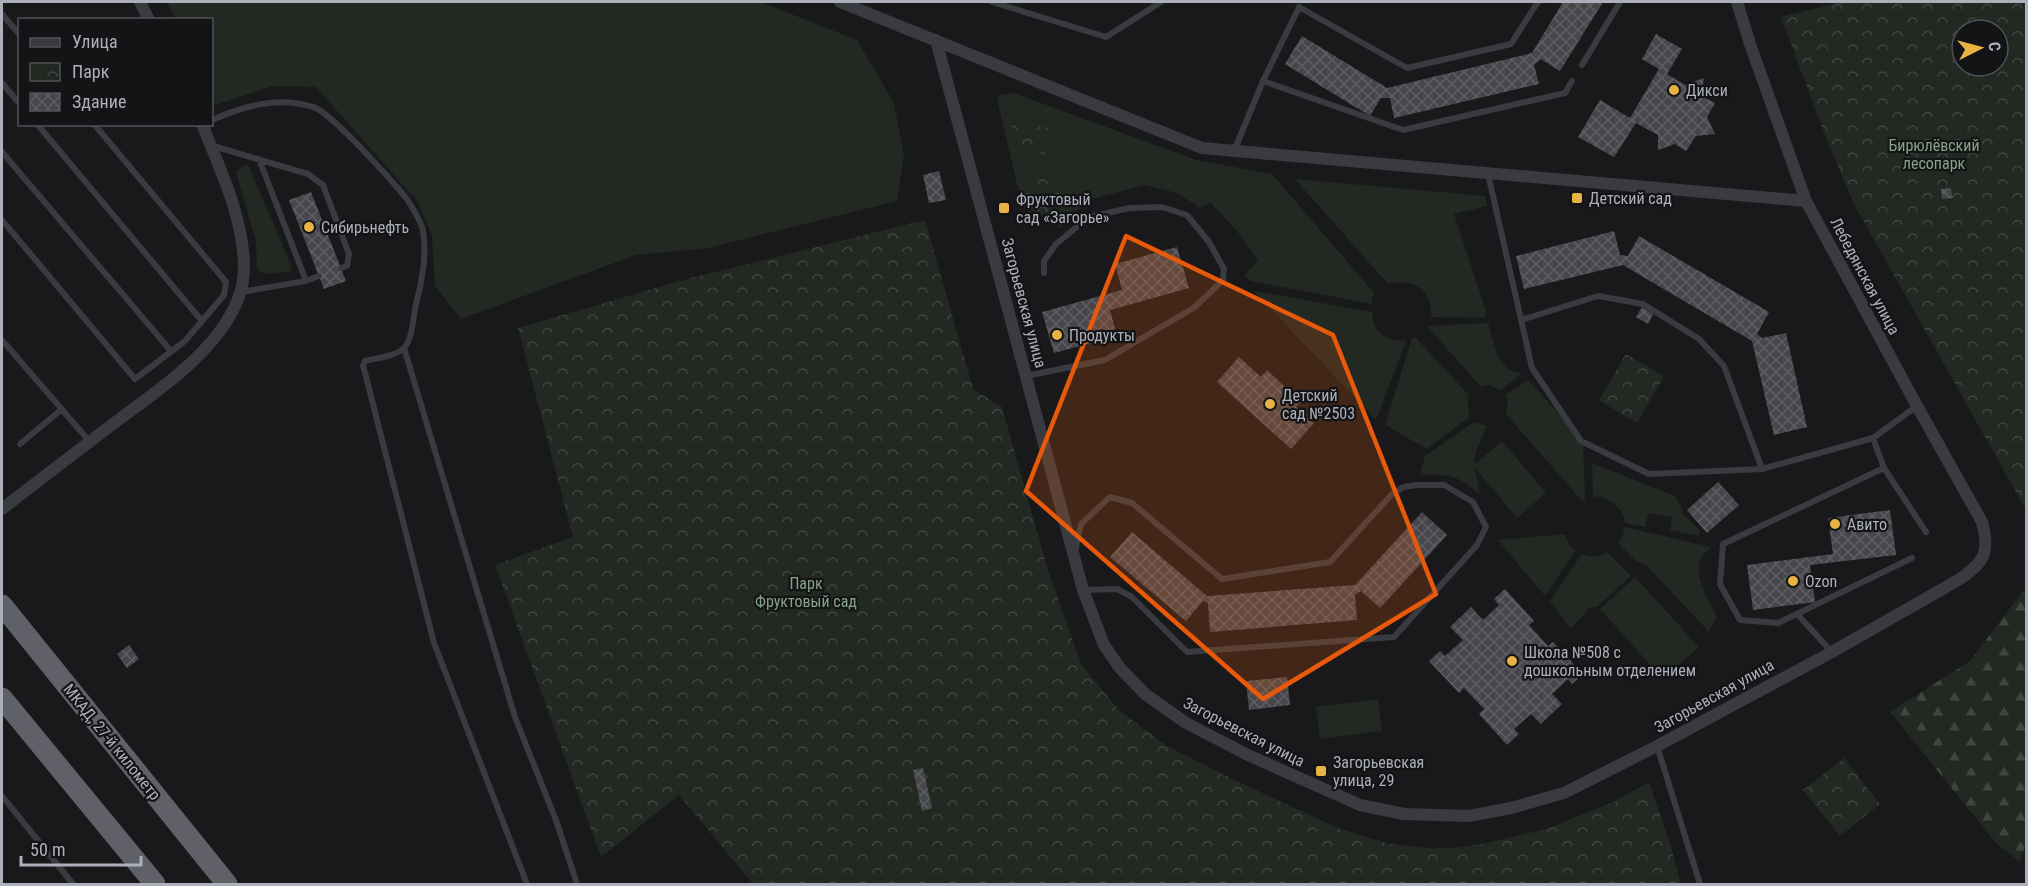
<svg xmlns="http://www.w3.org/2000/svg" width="2028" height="886" font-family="'Roboto Condensed',sans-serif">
<defs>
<pattern id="forest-firs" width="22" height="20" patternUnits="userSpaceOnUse" patternTransform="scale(1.5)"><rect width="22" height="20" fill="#212922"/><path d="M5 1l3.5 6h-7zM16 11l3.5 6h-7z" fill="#3f4640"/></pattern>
<pattern id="park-crowns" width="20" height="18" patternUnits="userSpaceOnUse" patternTransform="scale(1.5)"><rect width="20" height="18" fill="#212922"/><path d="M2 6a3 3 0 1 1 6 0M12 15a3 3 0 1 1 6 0" fill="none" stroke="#3f4640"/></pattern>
<pattern id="building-cross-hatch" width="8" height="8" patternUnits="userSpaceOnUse" patternTransform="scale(1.5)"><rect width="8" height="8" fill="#46464b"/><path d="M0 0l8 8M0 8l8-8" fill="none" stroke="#5e5e63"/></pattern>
</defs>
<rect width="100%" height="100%" fill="#19191b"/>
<path fill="#212922" d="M167 2H761L857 40 894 103 904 156 897 201 708 248 636 255 461 319 435 286 432 235 417 201 316 87 273 86 215 105 212 98V20L175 19Z
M1014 93 1196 160 1272 174 1375 294 1372 298V304L1250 281 1245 275 1258 260 1237 231 1210 202 1200 208 1177 193 1145 185 1088 200 1060 228 1018 188 997 99 1001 95Z
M248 164 291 265V270L288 272 270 274 261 272 257 268 256 241 236 172 243 165Z
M1295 179 1485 196 1487 206 1454 214 1486 311 1485 318 1431 317C1433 290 1413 277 1388 284Z
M1254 291 1372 312C1373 334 1385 340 1406 341L1376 420Z
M1488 323C1493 340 1498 376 1523 372L1501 390 1488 385 1481 387 1427 326Z
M1415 337 1469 395 1468 405 1469 417 1427 449 1385 425 1412 338Z
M1528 380 1583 440 1585 500 1582 501 1506 414 1508 402 1505 395Z
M1474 422 1487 426 1476 451 1474 465 1502 441 1546 493 1517 518 1475 468 1480 494C1455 475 1452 474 1420 475L1425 456Z
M1592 463 1675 496 1683 509V514L1699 529V536L1670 530 1672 517 1648 513 1645 527 1625 523C1622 505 1609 498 1593 496Z
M1624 527 1711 547C1708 550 1703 554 1701 558 1693 575 1709 602 1717 616L1709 632 1647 566 1636 561 1618 543 1623 536Z
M1565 534 1570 546 1576 550 1545 596 1498 540Z
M1607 552 1631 576 1597 607H1590L1571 629 1550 601 1582 554C1592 557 1598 558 1607 552Z
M1635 577 1699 647 1663 679 1600 609Z
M1378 699 1382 731 1320 739 1316 707Z"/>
<path fill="url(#forest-firs)" d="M2026 587V844L2020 862 1996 843 1890 712 1970 661Z"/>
<path fill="url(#park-crowns)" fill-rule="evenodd" d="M1842 2H2026V510L1854 204 1826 138 1781 17ZM1962 30H1998V66H1962Z
M1012 123 1050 128 1046 154 1009 149Z
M1020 195a20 20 0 1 1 40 0a20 20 0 1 1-40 0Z
M925 220 973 389 1002 407 1047 567 1081 664 1119 710 1167 746 1232 779 1342 830 1390 844 1426 848H1455L1486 843 1546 829 1614 802 1649 782 1671 847 1681 884H753L679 795 601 857 495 565 573 537 518 328 687 279Z
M1626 354 1664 376 1637 423 1599 400Z
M1844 758 1880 804 1840 836 1803 790Z"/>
<path fill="url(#building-cross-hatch)" d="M1563 2H1603L1560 71 1541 59 1534 65 1539 84 1394 118 1390 98H1381L1370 116 1285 64 1302 36 1387 88 1532 53Z
M1656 34 1682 49 1667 74 1685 85 1704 78 1701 96 1715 103 1707 117 1715 134 1696 136 1686 151 1675 144 1658 150V135L1636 123 1614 157 1578 137 1600 100 1630 118 1659 69 1642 59Z
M1899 141 1900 151 1890 152 1888 143Z
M939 171 946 200 929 203 923 175Z
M1951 188 1952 198 1942 199 1941 189Z
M311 192 346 281 324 289 289 200Z
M1614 231 1620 255 1628 256 1639 236 1769 312 1757 334 1762 338 1786 333 1807 427 1774 435 1752 341 1623 265 1524 289 1516 256Z
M1177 247 1189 288 1110 310 1117 336 1054 353 1042 312 1122 290 1115 264Z
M1642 307 1653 314 1648 324 1636 317Z
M1239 357 1261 377 1267 370 1301 402 1296 407 1314 423 1291 449 1217 382Z
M1718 482 1739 505 1707 533 1687 510Z
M1890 510 1896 555 1810 565 1815 602 1753 610 1747 565 1833 554 1828 518Z
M1422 512 1447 535 1380 608 1361 591 1355 595 1357 620 1210 632 1208 603 1203 601 1186 621 1110 557 1132 532 1207 596 1355 585Z
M1505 589 1534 621 1529 625 1548 646 1553 642 1583 674 1572 684 1568 679 1552 694 1562 704 1541 724 1531 714 1514 729 1519 734 1507 745 1479 714 1484 709 1464 688 1459 693 1429 661 1440 651 1445 656 1463 640 1450 627 1471 607 1483 620 1499 605 1494 599Z
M129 645 139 659 127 668 117 654Z
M1287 677 1290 705 1249 710 1246 681Z
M923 768 932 808 922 811 913 770Z"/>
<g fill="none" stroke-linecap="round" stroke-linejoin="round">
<path stroke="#3a3b40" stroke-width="6" d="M992 2 1106 37 1161 2
M2 14 20 35
M1582 65 1620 2
M1263 81 1403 130 1565 93 1572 81
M2 83 20 104
M212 120C244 106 278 96 313 107 331 112 393 182 407 199 412 207 419 219 422 227 428 249 422 283 416 304 413 317 413 338 404 348 395 357 376 358 365 361L363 365 434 643 527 884
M37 124 202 321
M210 145 308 174 323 185 349 254 347 266 341 268
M1234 151 1263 81 1299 7 1407 68 1511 44 1538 2
M2 152 171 351
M259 159 306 281
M1488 174 1532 368 1581 441 1649 474 1762 469 1873 438 1917 406
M2 220 135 379 185 341 224 295 226 282 94 124
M241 292 306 281 319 276
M1521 320 1598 296 1643 304 1699 339 1724 366 1762 469
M2 340 90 442
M404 348 515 717 557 823 577 884
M1026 376 1105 360 1195 307 1223 280 1224 269 1209 242 1187 215 1162 207 1130 208 1089 217 1056 244 1044 261V273
M1873 438 1884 468 1723 544 1720 584 1740 620 1778 623 1912 558
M20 444 62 409
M1884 468 1926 532
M1075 552 1081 524 1110 497 1132 503 1222 579 1330 562 1393 493 1404 487 1416 485H1444L1473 502 1486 527 1477 545 1394 637 1187 652 1132 597 1117 589 1083 590
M1797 614 1832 652
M1657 746 1700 884
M2 796 73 884"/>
<path stroke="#3a3b40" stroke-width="12" d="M140 2 149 20
M840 2 1202 148 1806 201
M936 40 1083 590 1104 645 1120 668 1145 694 1186 723 1248 755 1360 805 1404 814 1469 816 1511 808 1564 793 1657 746 1832 652 1960 579C1985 561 1990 553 1982 522L1917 406 1806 201 1750 44 1737 2
M2 509C41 479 81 448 121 418 156 392 194 366 220 331 234 312 244 292 244 268 244 219 220 169 202 124"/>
<path stroke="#5f6068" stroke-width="21" d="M2 605 227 884
M2 698 155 884"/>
</g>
<path fill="#e8590c" fill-opacity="0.2" stroke="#e8590c" stroke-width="4.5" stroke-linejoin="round" d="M1126 236 1333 335 1436 594 1263 699 1026 491Z"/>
<g fill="#e8b244" stroke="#141416" stroke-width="2">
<circle cx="1674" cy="90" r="6"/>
<rect x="1571" y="192" width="12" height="12" rx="3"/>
<rect x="998" y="202" width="12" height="12" rx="3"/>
<circle cx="309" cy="227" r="6"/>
<circle cx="1057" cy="335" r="6"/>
<circle cx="1270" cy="404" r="6"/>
<circle cx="1835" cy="524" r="6"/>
<circle cx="1793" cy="581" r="6"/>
<circle cx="1512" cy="661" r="6"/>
<rect x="1315" y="765" width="12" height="12" rx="3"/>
</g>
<g text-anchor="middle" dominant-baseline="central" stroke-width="4.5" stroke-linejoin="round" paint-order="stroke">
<g font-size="16" fill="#acb0ba" stroke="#141416" text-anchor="start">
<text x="1686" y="90">Дикси</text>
<text x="1589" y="198">Детский сад</text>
<text x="1016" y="199">Фруктовый<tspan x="1016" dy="18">сад «Загорье»</tspan></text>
<text x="321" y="227">Сибирьнефть</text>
<text x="1069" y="335">Продукты</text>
<text x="1282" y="395">Детский<tspan x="1282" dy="18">сад №2503</tspan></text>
<text x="1847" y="524">Авито</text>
<text x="1805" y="581">Ozon</text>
<text x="1524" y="652">Школа №508 с<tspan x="1524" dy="18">дошкольным отделением</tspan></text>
<text x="1333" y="762">Загорьевская<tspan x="1333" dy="18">улица, 29</tspan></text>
</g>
<g font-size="16" fill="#85a487" stroke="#141416">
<text x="1934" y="145">Бирюлёвский<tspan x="1934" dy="18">лесопарк</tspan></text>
<text x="806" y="583">Парк<tspan x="806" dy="18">Фруктовый сад</tspan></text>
</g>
<g font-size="16" fill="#acb0ba" stroke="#141416">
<text transform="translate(1865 276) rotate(62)">Лебедянская улица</text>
<text transform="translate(1024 303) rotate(75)">Загорьевская улица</text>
<text transform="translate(1714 696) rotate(-29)">Загорьевская улица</text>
<text transform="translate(1244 732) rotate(27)">Загорьевская улица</text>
<text transform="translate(112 742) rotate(51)">МКАД, 27-й километр</text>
</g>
</g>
<rect width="2028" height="886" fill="none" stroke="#acb0ba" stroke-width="6"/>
<rect x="18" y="18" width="195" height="108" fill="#141416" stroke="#515258" stroke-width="1.5"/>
<rect x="30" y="38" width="30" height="9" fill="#3a3b40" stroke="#515258" stroke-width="1.5"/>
<text x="72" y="48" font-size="18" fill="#acb0ba">Улица</text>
<rect x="30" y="63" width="30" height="18" fill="url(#park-crowns)" stroke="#515258" stroke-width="1.5"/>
<text x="72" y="78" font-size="18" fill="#acb0ba">Парк</text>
<rect x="30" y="93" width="30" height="18" fill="url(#building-cross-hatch)" stroke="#515258" stroke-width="1.5"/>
<text x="72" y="108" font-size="18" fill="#acb0ba">Здание</text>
<g transform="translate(1980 48) rotate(84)"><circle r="28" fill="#141416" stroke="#515258" stroke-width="1.5"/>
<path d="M0-4.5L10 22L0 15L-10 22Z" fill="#e8b244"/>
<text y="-9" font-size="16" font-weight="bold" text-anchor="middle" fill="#acb0ba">С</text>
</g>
<path d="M21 856v9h120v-9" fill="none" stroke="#acb0ba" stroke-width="3"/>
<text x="30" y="856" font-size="18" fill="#acb0ba" stroke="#141416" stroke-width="4.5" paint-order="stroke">50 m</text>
</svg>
